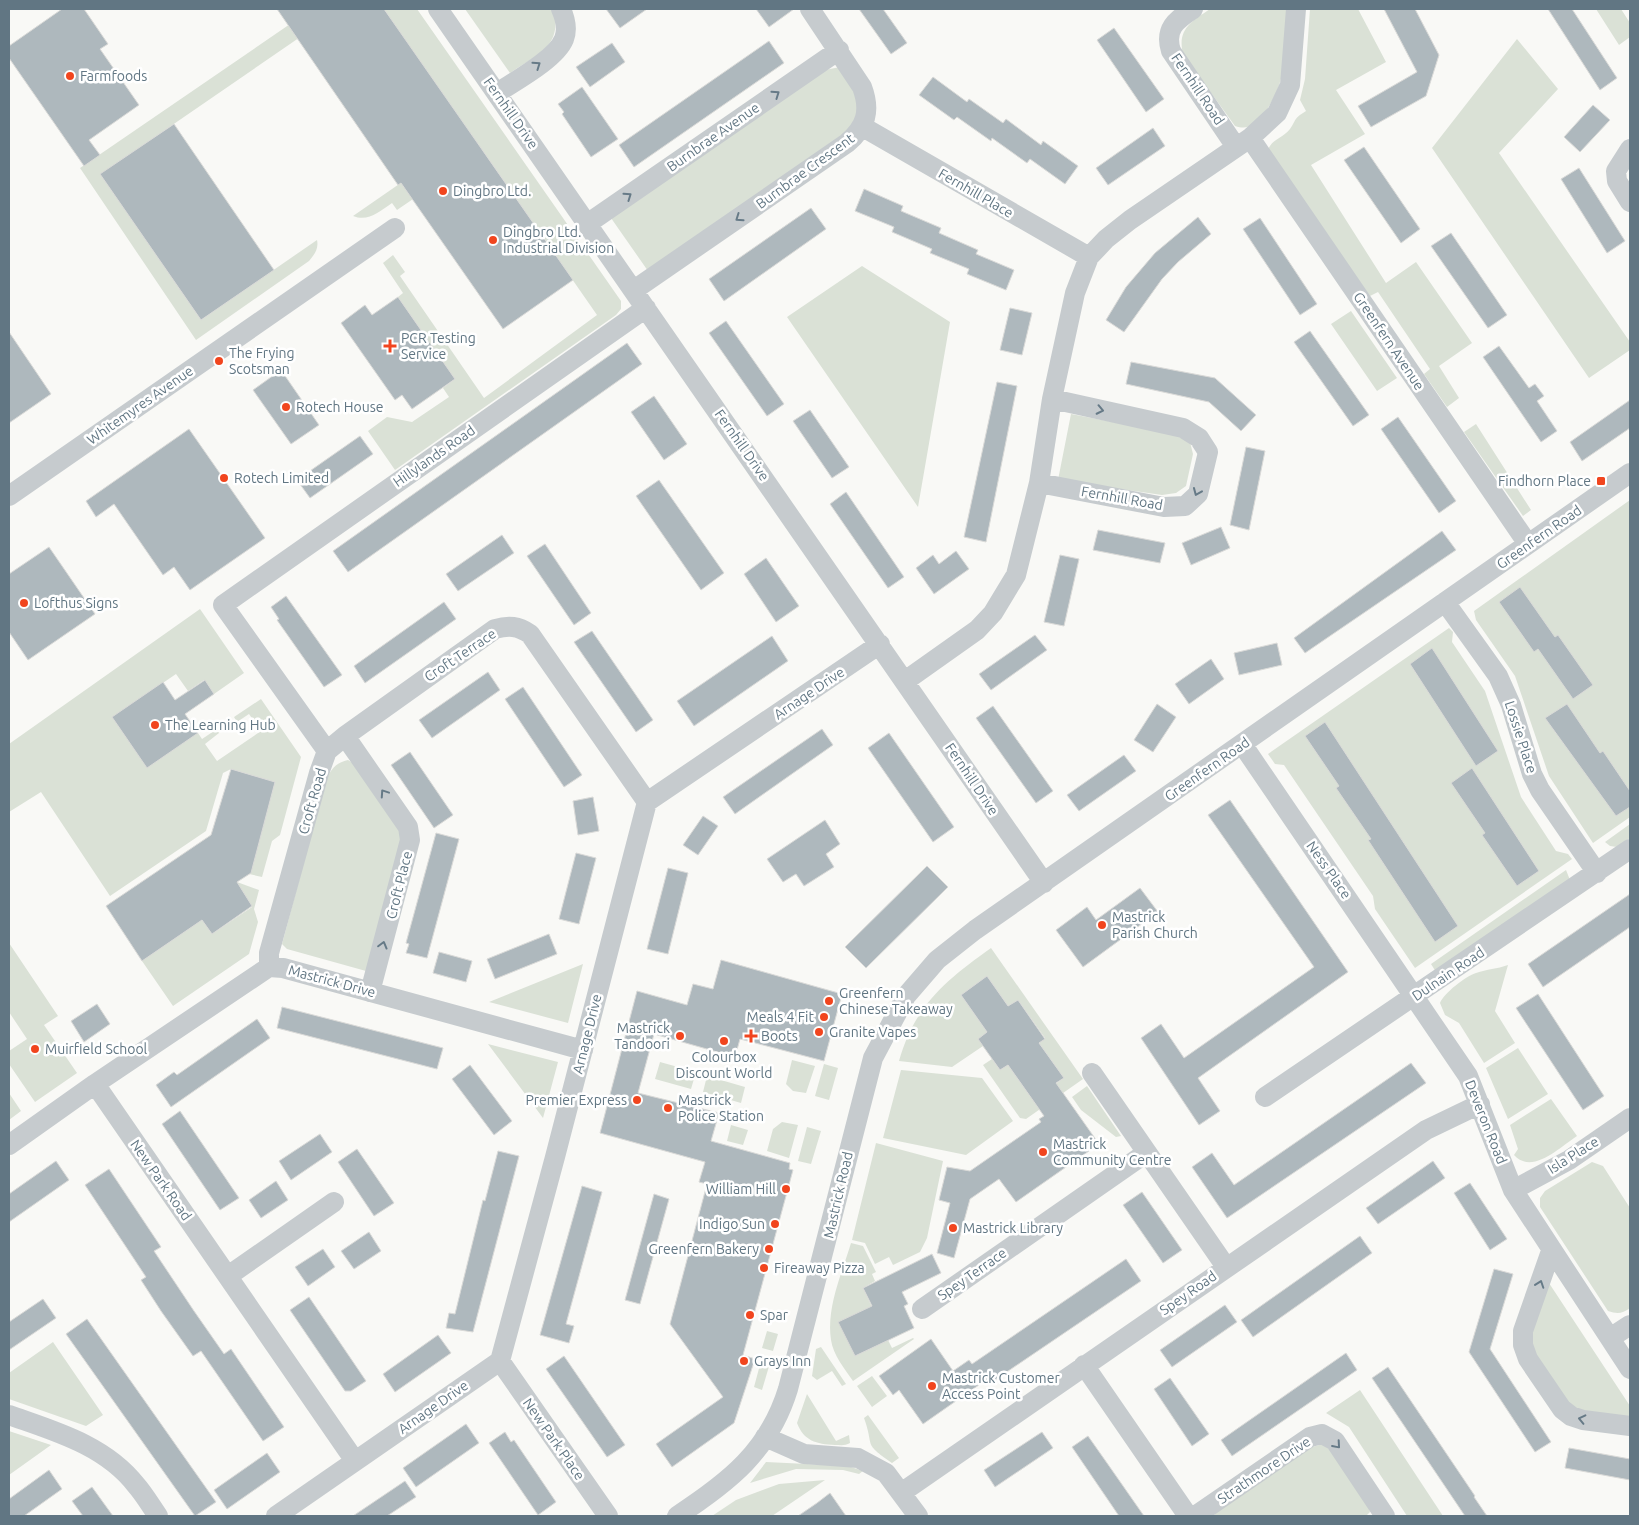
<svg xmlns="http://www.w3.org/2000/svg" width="1639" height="1525" font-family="Ubuntu,sans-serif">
<rect width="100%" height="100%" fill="#f9f9f6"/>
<path fill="#dae1d6" d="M312 9H341L101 174 201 320 317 240C319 249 314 255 309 261L196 340 80 168Z
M384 9H417L621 301V309L616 315 395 470 368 431 387 417 412 422 449 397 443 388 455 379 398 297 403 293 383 263 393 255 405 272 400 276 484 398 597 315 483 151 397 210 392 203C379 212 368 222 353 216L470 135Z
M465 9H553C564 46 536 55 510 73Z
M1210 9H1288C1285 49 1289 84 1261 117 1253 126 1247 130 1235 126L1183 54C1177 29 1191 22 1210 9Z
M1310 9H1358L1386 62 1336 90 1365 134 1311 165 1386 283 1416 262 1472 343 1439 366 1459 398 1447 407 1424 374 1430 369 1378 292 1370 296 1267 152C1271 139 1282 139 1290 129 1297 119 1293 119 1306 111L1300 100 1305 79Z
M1596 9H1621L1630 23V37L1619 45Z
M1517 39 1558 89 1499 153 1630 342V350L1589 378 1432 148Z
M840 67C858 92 868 112 841 137L648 271 611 218 825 70Z
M862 266 950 322 918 507 787 317Z
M1351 311 1397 378 1377 391 1331 324Z
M1071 414 1180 435 1190 442 1193 454 1186 486 1176 493 1162 495 1058 480Z
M1476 424 1531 510 1523 516 1464 432Z
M1630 500V817L1593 843 1549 776 1515 676 1476 620 1474 611Z
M200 609 244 673 214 694 204 680 188 691 176 674 113 717 198 733 202 739 217 729 219 733 205 744 217 761 261 731 249 714 237 722 234 717 261 699 301 757 280 835 272 841 262 877 249 874 275 782 231 769 223 773 206 831 110 896 41 792 9 812V744Z
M1449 628 1453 632 1452 642 1485 691 1521 797 1556 851 1568 854 1572 859 1415 968 1375 909 1373 896 1284 765 1275 764 1268 754Z
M348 760 356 765 400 831 402 841 366 971 287 949 282 944 325 783C330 770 335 763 348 760Z
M1630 824V838L1617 847 1610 846 1605 842Z
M1566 870 1570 880 1436 972 1431 964Z
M237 882 259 890 254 909 258 922 249 954 173 1006 142 961 202 920 212 934 252 907Z
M9 943 58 1016 44 1025 77 1073 35 1102 9 1064V1051L27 1039 9 1012Z
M991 948 1083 1079 1026 1119 1020 1118 983 1065 992 1059 1000 1070 1008 1065 1033 1100 1064 1078 1039 1043 1045 1038 1018 1000 1008 1006 987 976 961 995 987 1032 978 1039 983 1046 952 1067 899 1061C915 1005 945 981 991 948Z
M583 964 568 1023 489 1002Z
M1508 965 1495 1011 1515 1043 1484 1063 1459 1023 1445 1015 1440 1003C1444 993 1466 976 1476 973 1487 969 1497 969 1508 965Z
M488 1044 558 1062 543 1118Z
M1518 1048 1548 1094 1508 1119 1486 1068Z
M792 1060 815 1066 806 1093 793 1091 786 1084Z
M660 1062 696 1072 691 1089 655 1079Z
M824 1064 838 1068 829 1100 815 1096Z
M901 1070 982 1078 1013 1121 966 1155 883 1138Z
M707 1076 745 1087 741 1103 703 1092Z
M1087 1086 1121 1136 1116 1137 1081 1110 1072 1097Z
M9 1093 21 1111 9 1120Z
M1551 1099 1577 1136C1559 1148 1532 1175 1514 1155L1518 1149 1510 1125Z
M782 1122 798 1125 789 1158 767 1151 773 1129Z
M731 1125 748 1130 743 1145 727 1141Z
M807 1127 821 1131 811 1164 798 1161Z
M876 1143 943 1161 927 1238 920 1252 893 1265 889 1257 875 1264 865 1243 852 1240Z
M1592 1162 1603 1166 1630 1208V1308C1622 1314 1617 1314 1608 1311L1540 1207V1198L1545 1191Z
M851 1243 863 1246 876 1272 872 1274 875 1281 863 1288 879 1322H839L855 1356 888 1340 892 1348 913 1338 914 1339 853 1381C845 1369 833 1355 831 1340 826 1308 842 1273 851 1243Z
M1547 1280 1630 1406V1420L1574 1412 1534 1353 1531 1332Z
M767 1331 778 1334 773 1351 762 1348Z
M53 1342 103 1415 86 1426 9 1399V1373Z
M821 1347 846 1384 842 1386 832 1371 817 1380 812 1376 816 1349Z
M761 1361 770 1363 762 1390 754 1387Z
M872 1376 887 1396 872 1407 857 1386Z
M1360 1390 1443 1516H1407L1349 1427 1326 1413Z
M807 1394 836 1441 849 1435 850 1443C845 1446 841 1445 835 1445 816 1444 804 1441 797 1423Z
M868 1415 899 1458 892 1463C862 1442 875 1448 864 1418Z
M9 1431 51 1445 9 1475Z
M1323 1444C1341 1454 1366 1492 1370 1512L1366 1516H1214L1216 1512 1312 1447Z
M766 1462 848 1466 863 1471 859 1474 843 1470 796 1469 750 1483Z
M825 1480 772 1516H712L736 1500 779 1484Z"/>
<path fill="#aeb8bd" stroke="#dadad8" d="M62 9H84L108 44 100 49 139 105 89 140 100 155 84 166 9 58V46Z
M277 9H384L573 280 503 329 401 183 398 185Z
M606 9H647L620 28Z
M756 9H794L769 27Z
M859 9H883L907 43 891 54Z
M1384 9H1415L1439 55 1426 96 1371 127 1358 106 1417 72Z
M1548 9H1572L1617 78 1600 90Z
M1114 28 1164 99 1146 112 1097 40Z
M769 41 784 63 634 167 619 145Z
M612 43 625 62 590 87 576 67Z
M933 77 967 102 969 99 1003 123 1006 119 1041 145 1043 141 1078 166 1065 184 1030 159 1027 163 992 138 991 141 957 117 954 120 919 95Z
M582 87 618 139 591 157 562 114 564 112 558 104Z
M1593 105 1610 120 1580 152 1564 137Z
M174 124 274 270 201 320 100 174Z
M1153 128 1165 146 1108 185 1096 168Z
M1364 147 1420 229 1401 243 1344 160Z
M1579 168 1625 241 1607 253 1561 179Z
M864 189 903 206 901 211 941 228 939 233 978 250 976 254 1014 270 1006 290 967 274 969 269 930 253 932 249 892 232 894 227 855 211Z
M811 208 826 229 724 301 709 279Z
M1198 217 1211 234 1178 262 1162 279 1124 332 1106 320 1126 287 1155 253Z
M1260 218 1317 304 1300 315 1243 229Z
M1451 233 1507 315 1488 328 1431 246Z
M398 297 455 379 412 409 402 395 395 400 341 323 365 305 372 315Z
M1010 308 1032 313 1022 355 1000 350Z
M726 321 784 404 767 416 709 333Z
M1310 331 1369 415 1353 426 1294 342Z
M9 332 51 394 9 423Z
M627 343 642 364 348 572 333 551Z
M1499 346 1529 388 1535 384 1544 396 1537 401 1557 431 1541 442 1483 357Z
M1131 362 1215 378 1256 415 1241 431 1209 402 1126 384Z
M281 370 319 425 291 444 253 390Z
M997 382 1017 386 986 542 964 537Z
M654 396 687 444 664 460 631 412Z
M1630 400V428L1582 461 1570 442Z
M810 410 849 467 832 478 793 421Z
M1398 417 1456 501 1439 513 1381 429Z
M189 429 265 538 190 590 174 567 163 575 114 504 96 517 86 501Z
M360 436 373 454 310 498 297 480Z
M1246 447 1265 451 1249 530 1230 525Z
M659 480 724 573 701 590 636 496Z
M846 492 904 577 888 588 830 504Z
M1221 527 1230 548 1191 565 1182 543Z
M1098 530 1165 543 1160 563 1093 550Z
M1442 531 1456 550 1305 653 1294 638Z
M502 535 514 553 458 591 446 574Z
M545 544 591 613 574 625 527 556Z
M49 547 95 614 28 660 9 632V574Z
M956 551 969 569 934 594 916 568 933 555 939 564Z
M1060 555 1079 559 1064 626 1044 622Z
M766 558 799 606 776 622 744 574Z
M1520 587 1555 637 1558 635 1593 685 1573 699 1538 649 1534 652 1499 602Z
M286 596 342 675 324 687 277 620 279 619 271 607Z
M444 602 456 619 365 683 354 666Z
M592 631 653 720 636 732 574 642Z
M1035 635 1047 650 991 690 979 674Z
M772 636 788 661 694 726 677 701Z
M1277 643 1282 665 1239 675 1234 653Z
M1432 648 1498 751 1476 766 1410 664Z
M1211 659 1224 679 1189 704 1175 684Z
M488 672 500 690 432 738 419 720Z
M205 680 214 694 185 714 198 733 147 768 112 717 163 682 175 700Z
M523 687 582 775 564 787 505 699Z
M1157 704 1176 717 1153 752 1134 740Z
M1567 704 1600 753 1603 751 1630 791V807L1616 816 1545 718Z
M993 706 1053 791 1036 803 976 718Z
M1325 722 1458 926 1435 942 1368 840 1371 839 1336 788 1339 786 1305 736Z
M822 729 833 745 735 814 723 797Z
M889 733 954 827 933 842 868 748Z
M410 752 453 815 434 828 391 765Z
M1124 755 1136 771 1079 811 1067 795Z
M1472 768 1539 871 1517 886 1482 835 1485 833 1451 783Z
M231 769 275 782 251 873 237 882 252 906 212 934 202 920 142 961 106 906 211 835Z
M593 797 599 831 578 835 573 801Z
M1230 800 1348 972 1198 1078 1220 1111 1199 1125 1141 1038 1161 1024 1184 1058 1314 967 1208 815Z
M703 816 718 826 698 855 683 845Z
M825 820 840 844 826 854 834 867 804 886 796 874 783 882 767 859Z
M436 833 459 839 427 958 406 953 409 944 406 943Z
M576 853 596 858 579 924 559 919Z
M927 866 948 887 866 968 845 947Z
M668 868 688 873 668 954 647 949Z
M1140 888 1158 912 1083 967 1056 930 1087 907 1096 920Z
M1630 894V927L1543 987 1528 964Z
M549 934 557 954 495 979 487 959Z
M439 952 472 961 466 982 433 973Z
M721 960 842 994 824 1061 740 1039 735 1057 654 1034 638 1093 719 1113 711 1141 790 1163 789 1169 793 1170 743 1355 755 1359 734 1423 672 1467 656 1444 723 1397 670 1324 707 1184 699 1182 705 1162 600 1133 637 991 687 1005 693 984 713 989Z
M987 976 1008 1006 1018 1000 1045 1039 1039 1043 1064 1078 1056 1083 1099 1144 1016 1202 999 1179 970 1199 954 1258 937 1253 950 1203 939 1200 947 1167 970 1171 1041 1122 1039 1119 1044 1116 1008 1065 1000 1070 978 1039 987 1032 961 995Z
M1538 994 1604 1096 1583 1110 1516 1008Z
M97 1004 110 1024 84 1042 71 1021Z
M282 1007 443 1048 437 1069 277 1028Z
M257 1019 270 1038 171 1107 156 1085 174 1072 177 1075Z
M1411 1063 1426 1083 1227 1218 1192 1167 1212 1153 1234 1185Z
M470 1065 512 1121 494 1135 452 1079Z
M180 1111 239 1198 220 1210 162 1124Z
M320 1134 332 1152 291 1180 279 1161Z
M357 1149 394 1203 374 1216 338 1162Z
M498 1151 519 1156 473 1332 446 1328 449 1313 455 1314 483 1200 485 1201Z
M56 1161 69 1180 9 1222V1194Z
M1433 1161 1445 1178 1378 1224 1366 1208Z
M109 1169 161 1247 154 1251 194 1311 224 1354 231 1349 284 1427 263 1441 201 1351 193 1356 161 1311 141 1280 146 1277 85 1185Z
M276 1181 288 1200 261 1218 249 1200Z
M1470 1183 1507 1239 1490 1250 1454 1193Z
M582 1186 602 1192 566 1324 574 1326 569 1343 540 1335Z
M1142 1192 1182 1250 1163 1263 1123 1205Z
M654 1194 669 1199 640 1304 625 1300Z
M369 1232 381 1251 354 1269 341 1251Z
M1360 1236 1372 1253 1253 1337 1241 1320Z
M323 1249 335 1267 308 1286 295 1267Z
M932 1254 941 1273 902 1292 908 1304 904 1306 914 1328 855 1356 838 1322 872 1306 863 1288Z
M1126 1259 1141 1281 989 1384 986 1380 923 1424 899 1390 893 1395 879 1376 931 1339 953 1371 969 1360 972 1364Z
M1494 1269 1513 1274 1490 1349 1551 1442 1535 1452 1469 1352Z
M309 1297 366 1381 351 1391H345L290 1310Z
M43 1299 56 1318 9 1350V1322Z
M1225 1305 1237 1322 1172 1367 1160 1350Z
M87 1319 216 1502 195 1516 66 1334Z
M438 1335 451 1353 395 1392 383 1374Z
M1346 1353 1357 1370 1232 1456 1221 1440Z
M564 1356 625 1445 607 1457 546 1369Z
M1388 1367 1475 1496 1474 1497 1487 1516H1465L1372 1378Z
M1170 1378 1209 1434 1192 1446 1154 1389Z
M466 1424 479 1443 416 1487 403 1468Z
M505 1432 511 1442 514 1440 556 1502 538 1515 489 1443Z
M1042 1432 1053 1448 995 1487 984 1470Z
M1088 1436 1107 1463 1144 1516H1119L1072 1447Z
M1569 1448 1630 1459V1480L1565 1468Z
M267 1453 280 1472 227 1509 214 1490Z
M49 1470 62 1489 24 1516H9V1499Z
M405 1481 416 1497 387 1516H353Z
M92 1487 113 1516H83L72 1501Z
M830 1493 846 1516H798L817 1503Z"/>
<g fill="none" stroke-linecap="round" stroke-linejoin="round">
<path stroke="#c6cbce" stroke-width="20" d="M438 9 1044 883
M1193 9C1176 20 1164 29 1171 51L1236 147
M497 93C515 81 556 59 564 39 568 29 565 18 561 9
M863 127 1089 257
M1250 138 1528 544
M1630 149 1616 171 1617 181 1630 202
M587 224 839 50
M634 290 847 143C866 127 871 111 862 87L810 9
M1039 483 1164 507 1185 506 1198 494 1208 452 1199 438 1183 428 1052 399
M9 496 395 228
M1445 602 1498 676 1511 705 1532 774 1540 790 1597 873
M905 681 977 630 993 613 1016 575 1039 483 1052 399 1075 293 1089 257 1106 239 1130 220 1250 138 1277 113 1290 85 1296 9
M345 736 408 827 410 840 370 992
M1242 744 1468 1076 1513 1190 1630 1369
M327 751 345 736 495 629C509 625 518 626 530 634L647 802
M269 967V953L319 773 327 751 223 605 646 308
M1092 1073 1226 1267
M95 1084 355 1461
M1265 1097 1630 849
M9 1145 95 1084 269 967 283 968 583 1050
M1513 1190 1569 1160 1630 1118
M1551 1251 1523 1331V1345L1528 1359 1562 1409 1571 1416 1583 1420 1630 1426
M228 1276 334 1202
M922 1309 1146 1153
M1610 1338 1630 1325
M500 1361 608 1516
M1084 1365 1188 1516
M9 1415C54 1431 105 1445 136 1485 144 1494 151 1506 158 1516
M765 1437 804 1454 858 1458 886 1473 918 1516
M901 1493 1426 1130 1480 1104
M276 1516 500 1361 555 1157 647 802 880 644
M677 1516C729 1482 769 1451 788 1389L873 1058 906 996 937 960 975 930 1630 473
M1195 1516 1310 1437 1322 1434 1335 1441 1385 1516"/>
</g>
<defs><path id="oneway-chevron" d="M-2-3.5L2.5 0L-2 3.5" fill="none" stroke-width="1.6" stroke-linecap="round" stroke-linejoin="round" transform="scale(1.25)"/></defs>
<g stroke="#667a87">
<use href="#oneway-chevron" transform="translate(537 65) rotate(-35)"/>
<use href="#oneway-chevron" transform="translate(776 94) rotate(-35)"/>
<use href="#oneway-chevron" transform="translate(628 196) rotate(-35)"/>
<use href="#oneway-chevron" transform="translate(739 218) rotate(145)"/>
<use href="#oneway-chevron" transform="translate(1100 410) rotate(12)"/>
<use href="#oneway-chevron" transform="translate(1197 492) rotate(113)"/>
<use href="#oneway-chevron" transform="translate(384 793) rotate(-124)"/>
<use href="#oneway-chevron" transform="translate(383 945) rotate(-75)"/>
<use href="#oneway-chevron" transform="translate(1540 1284) rotate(-71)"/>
<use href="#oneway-chevron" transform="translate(1582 1419) rotate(-167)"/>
<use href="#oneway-chevron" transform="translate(1337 1445) rotate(49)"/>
</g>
<g fill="#f1451e" stroke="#fff" stroke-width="2">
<circle cx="70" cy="76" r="5"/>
<circle cx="443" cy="191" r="5"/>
<circle cx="493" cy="240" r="5"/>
<path d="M387.5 338.5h5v5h5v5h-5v5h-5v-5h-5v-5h5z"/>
<circle cx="219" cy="361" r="5"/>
<circle cx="286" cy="407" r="5"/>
<circle cx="224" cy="478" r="5"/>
<rect x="1596" y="476" width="10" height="10" rx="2.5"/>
<circle cx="24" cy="603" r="5"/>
<circle cx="155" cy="725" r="5"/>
<circle cx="1102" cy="925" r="5"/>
<circle cx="829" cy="1001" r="5"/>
<circle cx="824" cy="1017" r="5"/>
<circle cx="819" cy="1032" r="5"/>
<circle cx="680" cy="1036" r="5"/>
<path d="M748.5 1028.5h5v5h5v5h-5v5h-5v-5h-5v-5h5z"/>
<circle cx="724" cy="1041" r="5"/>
<circle cx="35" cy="1049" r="5"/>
<circle cx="637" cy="1100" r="5"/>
<circle cx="668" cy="1108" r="5"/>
<circle cx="1043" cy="1152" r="5"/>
<circle cx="786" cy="1189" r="5"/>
<circle cx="775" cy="1224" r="5"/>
<circle cx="953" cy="1228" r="5"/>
<circle cx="769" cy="1249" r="5"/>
<circle cx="764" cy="1268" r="5"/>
<circle cx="750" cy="1315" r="5"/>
<circle cx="744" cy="1361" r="5"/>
<circle cx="932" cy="1386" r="5"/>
</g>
<g text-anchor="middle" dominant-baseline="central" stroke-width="5" stroke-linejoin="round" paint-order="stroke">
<g font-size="14" fill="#617683" stroke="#fff" text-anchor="start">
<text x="80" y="76">Farmfoods</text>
<text x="453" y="191">Dingbro Ltd.</text>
<text x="503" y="232">Dingbro Ltd.<tspan x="503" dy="16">Industrial Division</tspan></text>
<text x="401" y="338">PCR Testing<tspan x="401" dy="16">Service</tspan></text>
<text x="229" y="353">The Frying<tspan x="229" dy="16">Scotsman</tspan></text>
<text x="296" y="407">Rotech House</text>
<text x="234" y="478">Rotech Limited</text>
<text x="1591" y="481" text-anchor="end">Findhorn Place</text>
<text x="34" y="603">Lofthus Signs</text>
<text x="165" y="725">The Learning Hub</text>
<text x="1112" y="917">Mastrick<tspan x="1112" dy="16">Parish Church</tspan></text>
<text x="839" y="993">Greenfern<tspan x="839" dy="16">Chinese Takeaway</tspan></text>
<text x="814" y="1017" text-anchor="end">Meals 4 Fit</text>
<text x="670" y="1028" text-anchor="end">Mastrick<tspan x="670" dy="16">Tandoori</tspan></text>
<text x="829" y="1032">Granite Vapes</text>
<text x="761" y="1036">Boots</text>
<text x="45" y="1049">Muirfield School</text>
<text x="724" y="1057" text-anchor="middle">Colourbox<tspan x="724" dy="16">Discount World</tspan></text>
<text x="627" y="1100" text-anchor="end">Premier Express</text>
<text x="678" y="1100">Mastrick<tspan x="678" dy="16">Police Station</tspan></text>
<text x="1053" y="1144">Mastrick<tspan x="1053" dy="16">Community Centre</tspan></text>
<text x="776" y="1189" text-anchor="end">William Hill</text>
<text x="765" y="1224" text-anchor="end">Indigo Sun</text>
<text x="963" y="1228">Mastrick Library</text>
<text x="759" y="1249" text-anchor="end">Greenfern Bakery</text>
<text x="774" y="1268">Fireaway Pizza</text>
<text x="760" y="1315">Spar</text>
<text x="754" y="1361">Grays Inn</text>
<text x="942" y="1378">Mastrick Customer<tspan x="942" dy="16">Access Point</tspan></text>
</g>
<g font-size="14" fill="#617683" stroke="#fff">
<text transform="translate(1198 89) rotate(56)">Fernhill Road</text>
<text transform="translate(511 113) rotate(55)">Fernhill Drive</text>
<text transform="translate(713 137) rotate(-35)">Burnbrae Avenue</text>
<text transform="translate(805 171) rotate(-36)">Burnbrae Crescent</text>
<text transform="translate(976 193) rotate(30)">Fernhill Place</text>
<text transform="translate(1389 341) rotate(56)">Greenfern Avenue</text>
<text transform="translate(140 405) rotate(-35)">Whitemyres Avenue</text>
<text transform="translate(742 445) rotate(55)">Fernhill Drive</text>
<text transform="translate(434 456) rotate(-35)">Hillylands Road</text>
<text transform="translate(1122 498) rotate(10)">Fernhill Road</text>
<text transform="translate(1539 537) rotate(-35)">Greenfern Road</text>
<text transform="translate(460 655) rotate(-34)">Croft Terrace</text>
<text transform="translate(809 693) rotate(-34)">Arnage Drive</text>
<text transform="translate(1521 737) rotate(72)">Lossie Place</text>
<text transform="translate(1207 769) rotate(-35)">Greenfern Road</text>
<text transform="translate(972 779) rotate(56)">Fernhill Drive</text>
<text transform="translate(312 801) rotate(-74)">Croft Road</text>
<text transform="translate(1329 870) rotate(55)">Ness Place</text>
<text transform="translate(399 885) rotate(-76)">Croft Place</text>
<text transform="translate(1448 974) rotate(-34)">Dulnain Road</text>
<text transform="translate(332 981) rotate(15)">Mastrick Drive</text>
<text transform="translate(587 1034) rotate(-76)">Arnage Drive</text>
<text transform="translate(1486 1122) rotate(68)">Deveron Road</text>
<text transform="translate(1573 1155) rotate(-32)">Isla Place</text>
<text transform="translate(161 1180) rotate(55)">New Park Road</text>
<text transform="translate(838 1195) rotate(-77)">Mastrick Road</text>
<text transform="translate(972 1274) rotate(-35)">Spey Terrace</text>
<text transform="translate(1188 1293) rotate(-35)">Spey Road</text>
<text transform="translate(433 1407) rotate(-35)">Arnage Drive</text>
<text transform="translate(554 1439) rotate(55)">New Park Place</text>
<text transform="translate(1264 1470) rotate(-34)">Strathmore Drive</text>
</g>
</g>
<rect width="1639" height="1525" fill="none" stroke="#617683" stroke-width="20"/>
</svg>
